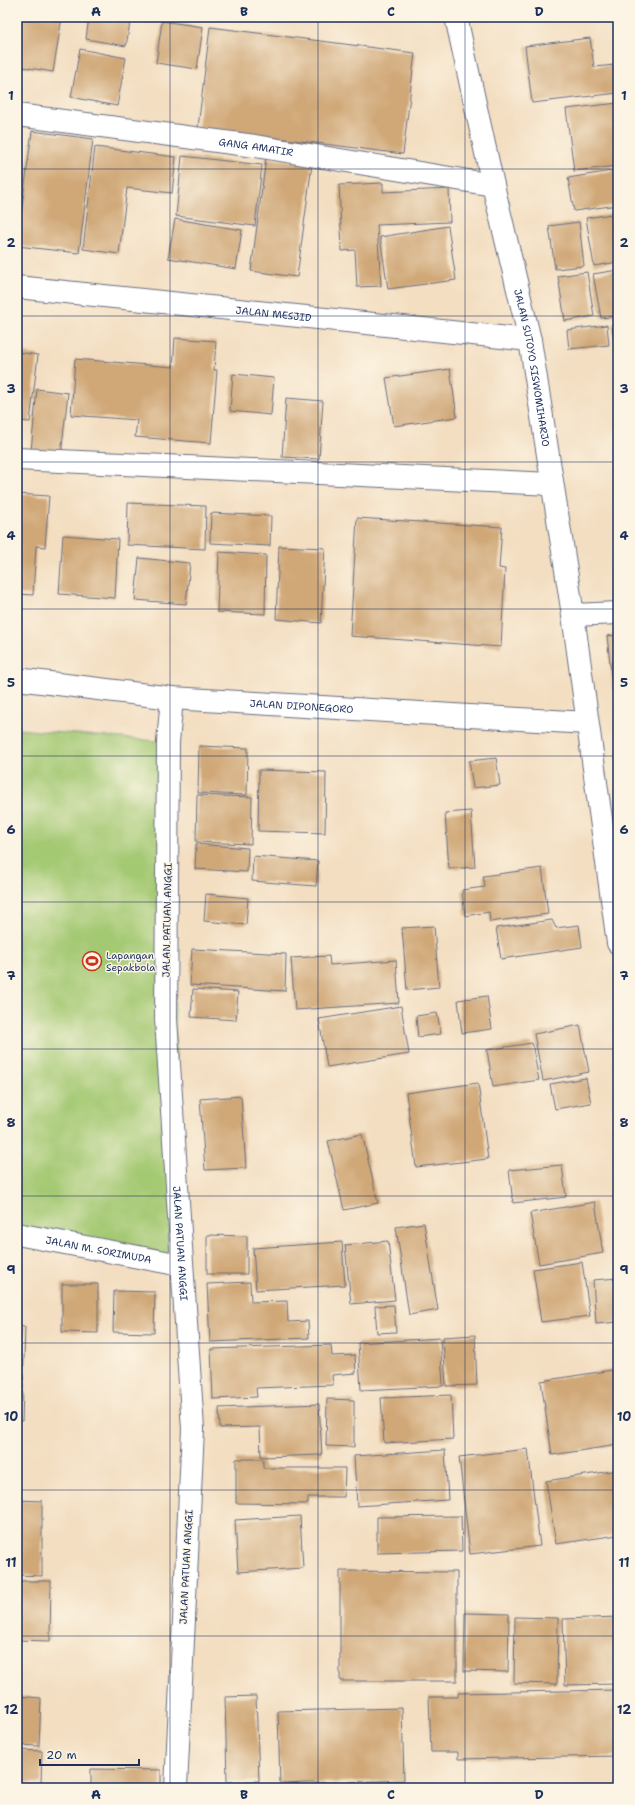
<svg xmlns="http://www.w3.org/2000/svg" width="635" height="1805" font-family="'Shantell Sans',sans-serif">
<rect width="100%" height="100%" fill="#fcf5e5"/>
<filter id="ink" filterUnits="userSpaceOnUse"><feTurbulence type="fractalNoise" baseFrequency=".025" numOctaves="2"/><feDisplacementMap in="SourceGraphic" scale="8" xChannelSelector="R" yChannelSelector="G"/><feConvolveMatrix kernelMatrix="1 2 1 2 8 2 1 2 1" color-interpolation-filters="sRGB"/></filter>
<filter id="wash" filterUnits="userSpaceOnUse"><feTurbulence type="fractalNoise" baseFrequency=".012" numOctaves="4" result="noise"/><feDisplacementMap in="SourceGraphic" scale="16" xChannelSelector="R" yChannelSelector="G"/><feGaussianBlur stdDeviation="0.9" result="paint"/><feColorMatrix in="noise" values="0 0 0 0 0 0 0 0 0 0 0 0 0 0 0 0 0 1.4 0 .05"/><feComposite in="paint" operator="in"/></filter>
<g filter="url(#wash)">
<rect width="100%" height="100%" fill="#f3dec1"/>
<path fill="#a4c973" stroke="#607c68" d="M17 729 168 742 181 1265 17 1234Z"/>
<g id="blocks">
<path fill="#d0a878" d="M17 17H62L53 72 17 66Z
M89 17H131L126 46 86 39Z
M162 21 203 27 197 69 156 63Z
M210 27 415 53 403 154 198 128Z
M590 38 594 67 615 65 618 93 532 103 525 46Z
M80 49 126 58 117 106 71 97Z
M618 103V166L574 171 566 109Z
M32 131 93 139 79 253 17 246Z
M95 147 176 157 172 193 127 188 119 254 83 249Z
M182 156 262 165 255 226 176 216Z
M266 158 312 164 297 277 251 271Z
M618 170V205L574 211 568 178Z
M383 183V192L449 189 450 222 377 225 381 286 357 287 355 250 342 251 339 185Z
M618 213V262L594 266 586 218Z
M175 219 242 230 236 269 168 258Z
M579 222 584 266 555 269 549 226Z
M448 226 456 280 388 289 380 237Z
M618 270V316L601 318 593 274Z
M587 272 594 316 565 321 558 276Z
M612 324H618V365H617Z
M607 325 609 345 569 349 567 330Z
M175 338 216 341 214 370H217L211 443 135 437 137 420 71 415 75 359 173 367Z
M17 352 38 355 30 422 17 421Z
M450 369 457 417 394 426 386 378Z
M233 374 274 378 271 415 230 411Z
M37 389 68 393 61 455 31 451Z
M286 398 323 401 319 459 282 457Z
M17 494 49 496 45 547 36 546 33 595 17 594Z
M128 503 206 506 205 549 127 545Z
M211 513 271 516 270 546 210 543Z
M357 518 502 527 499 568 505 569 501 647 350 636Z
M63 535 118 539 115 598 59 594Z
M279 546 325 548 321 623 276 619Z
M219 552 266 555 265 614 217 612Z
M139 558 190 563 186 604 135 600Z
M618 635V690H613L607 636Z
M199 746 248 748 247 795 198 793Z
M496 758 500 785 473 788 469 761Z
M259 770 326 772 325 833 258 831Z
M197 795 252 797 251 844 196 842Z
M471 811 475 867 449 869 445 813Z
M196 844 248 848 247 872 195 869Z
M253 856 318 861 316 886 252 881Z
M542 868 548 914 490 922 489 912 465 916 462 890 485 887 483 876Z
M206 894 248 898 246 925 204 921Z
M552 920 556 928 579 925 582 947 501 959 496 928Z
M434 926 439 987 407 990 402 928Z
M192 949 286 954 285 991 190 985Z
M329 956 330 965 396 960 399 1003 295 1010 291 958Z
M193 989 238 992 236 1020 191 1017Z
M487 996 492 1029 462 1033 458 1000Z
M401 1006 409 1054 327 1067 319 1019Z
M437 1013 441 1034 418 1037 416 1016Z
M580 1025 589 1072 543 1081 534 1034Z
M532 1043 539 1080 493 1087 487 1050Z
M586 1078 591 1103 555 1109 550 1084Z
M478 1083 488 1159 416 1167 406 1093Z
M241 1096 246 1168 205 1170 200 1099Z
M362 1134 378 1203 344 1210 328 1141Z
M562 1165 566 1197 513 1203 509 1170Z
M595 1202 603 1253 539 1264 530 1213Z
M424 1223 438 1310 409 1315 396 1227Z
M207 1235 247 1236V1274H207Z
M388 1241 395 1300 351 1304 345 1245Z
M342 1242 345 1285 256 1290 253 1248Z
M582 1262 590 1316 541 1322 533 1269Z
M618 1278V1322L596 1324 593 1280Z
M250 1282 251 1302 287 1301 288 1322 308 1321 309 1338 210 1342 207 1284Z
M62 1284H98V1333L62 1332Z
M114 1291 155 1292 154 1333 113 1332Z
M394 1305 396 1332 377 1333 375 1306Z
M17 1326 25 1327 22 1421H17Z
M475 1335 477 1385 446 1386 443 1337Z
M440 1338 443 1386 361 1390 358 1343Z
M331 1345 332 1356 355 1355 356 1373 332 1375 333 1385 256 1388 257 1397 213 1399 211 1349Z
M618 1369V1445L552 1455 541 1381Z
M451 1395 453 1439 384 1443 381 1398Z
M327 1399 354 1400V1447L326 1446Z
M319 1404 322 1455 261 1457 260 1427 220 1428 219 1408Z
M528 1449 540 1546 470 1554 459 1457Z
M445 1450 448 1500 357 1506 354 1456Z
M236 1459H263V1468H345L344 1497H308V1504L236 1503Z
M618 1470V1535L556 1544 546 1481Z
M17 1500 42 1501V1576L17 1575Z
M300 1516 303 1568 238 1572 235 1520Z
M461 1516 462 1551 377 1553V1517Z
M340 1571 457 1572V1681H340Z
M17 1581H51L50 1641 17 1640Z
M465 1613 509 1614 508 1672 464 1671Z
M515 1617 558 1618 557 1684 514 1683Z
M618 1617V1684L565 1685 563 1619Z
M618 1690V1756L458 1759V1752H431L429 1697H458V1693Z
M17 1696 41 1698 39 1746 17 1745Z
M256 1696 259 1781 227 1782 225 1697Z
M402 1708 404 1780 280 1784 278 1711Z
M17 1750 42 1751 41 1783H17Z
M91 1769 161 1770V1788H91Z"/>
</g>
</g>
<g filter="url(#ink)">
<use href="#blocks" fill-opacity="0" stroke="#676c81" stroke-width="1"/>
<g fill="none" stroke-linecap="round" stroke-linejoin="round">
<g stroke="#676c81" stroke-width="24">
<g id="minor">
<path id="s1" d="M17 115 255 146 493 185"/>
<path id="s2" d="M17 287 530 340"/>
<path d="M17 459 552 484"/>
<path d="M573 615 618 613"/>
<path id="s3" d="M17 679 172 698 587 723"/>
<path id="s4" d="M172 698 168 742 166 1019 193 1429 176 1788"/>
<path id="s5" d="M17 1234 181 1265"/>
</g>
</g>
<g stroke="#676c81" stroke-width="24">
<g id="highway">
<path id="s6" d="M456 17 493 185 530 340 573 615 618 943"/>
</g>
</g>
<use href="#minor" stroke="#fff" stroke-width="22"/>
<use href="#highway" stroke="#fff" stroke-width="22"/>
</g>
</g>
<path fill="none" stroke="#1b2f5e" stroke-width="1" stroke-opacity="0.55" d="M170 17V1788M318 17V1788M465 17V1788M17 169H618M17 316H618M17 462H618M17 609H618M17 756H618M17 902H618M17 1049H618M17 1196H618M17 1343H618M17 1490H618M17 1636H618"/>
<defs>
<g id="stadium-ring" transform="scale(1)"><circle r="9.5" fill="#fcf5e5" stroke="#c8321e" stroke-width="1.5"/><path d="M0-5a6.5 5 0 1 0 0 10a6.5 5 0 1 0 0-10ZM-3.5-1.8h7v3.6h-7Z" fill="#c8321e"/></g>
</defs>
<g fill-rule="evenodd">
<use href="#stadium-ring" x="92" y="961"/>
</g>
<g text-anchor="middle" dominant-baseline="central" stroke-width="3" stroke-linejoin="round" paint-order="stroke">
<g font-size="10" fill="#1b2f5e" stroke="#fcf5e5">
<text stroke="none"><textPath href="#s1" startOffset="241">GANG AMATIR</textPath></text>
<text stroke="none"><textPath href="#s2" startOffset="258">JALAN MESJID</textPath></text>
<text stroke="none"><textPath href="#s6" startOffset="359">JALAN SUTOYO SISWOMIHARJO</textPath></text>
<text stroke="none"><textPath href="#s3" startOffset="286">JALAN DIPONEGORO</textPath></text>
<text transform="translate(167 920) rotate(-89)">JALAN PATUAN ANGGI</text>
<text stroke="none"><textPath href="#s4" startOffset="546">JALAN PATUAN ANGGI</textPath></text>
<text stroke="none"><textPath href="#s5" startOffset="83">JALAN M. SORIMUDA</textPath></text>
<text transform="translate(186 1567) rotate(-87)">JALAN PATUAN ANGGI</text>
</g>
<g font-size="10" fill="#1b2f5e" stroke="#fcf5e5" text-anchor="start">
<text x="106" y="955">Lapangan<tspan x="106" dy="12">Sepakbola</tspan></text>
</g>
</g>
<rect width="635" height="1805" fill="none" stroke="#fcf5e5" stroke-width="44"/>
<path d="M40 1759v6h99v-6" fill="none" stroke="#1b2f5e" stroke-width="2"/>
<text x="46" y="1759" font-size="12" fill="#1b2f5e" stroke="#fcf5e5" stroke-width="3" paint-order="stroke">20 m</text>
<rect x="22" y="22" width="591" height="1761" fill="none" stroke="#1b2f5e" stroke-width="1.5"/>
<g font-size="13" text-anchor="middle" font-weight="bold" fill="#1b2f5e">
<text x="96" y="16">A</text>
<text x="244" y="16">B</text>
<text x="391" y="16">C</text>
<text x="539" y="16">D</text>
<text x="11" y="100">1</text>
<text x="624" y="100">1</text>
<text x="11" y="247">2</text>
<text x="624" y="247">2</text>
<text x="11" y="393">3</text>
<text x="624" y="393">3</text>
<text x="11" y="540">4</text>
<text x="624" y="540">4</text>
<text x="11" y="687">5</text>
<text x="624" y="687">5</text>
<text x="11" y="834">6</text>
<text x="624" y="834">6</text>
<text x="11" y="980">7</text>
<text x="624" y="980">7</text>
<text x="11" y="1127">8</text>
<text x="624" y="1127">8</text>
<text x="11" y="1274">9</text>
<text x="624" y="1274">9</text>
<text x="11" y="1421">10</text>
<text x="624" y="1421">10</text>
<text x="11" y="1567">11</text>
<text x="624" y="1567">11</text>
<text x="11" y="1714">12</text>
<text x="624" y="1714">12</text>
<text x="96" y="1799">A</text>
<text x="244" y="1799">B</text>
<text x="391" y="1799">C</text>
<text x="539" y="1799">D</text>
</g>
</svg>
